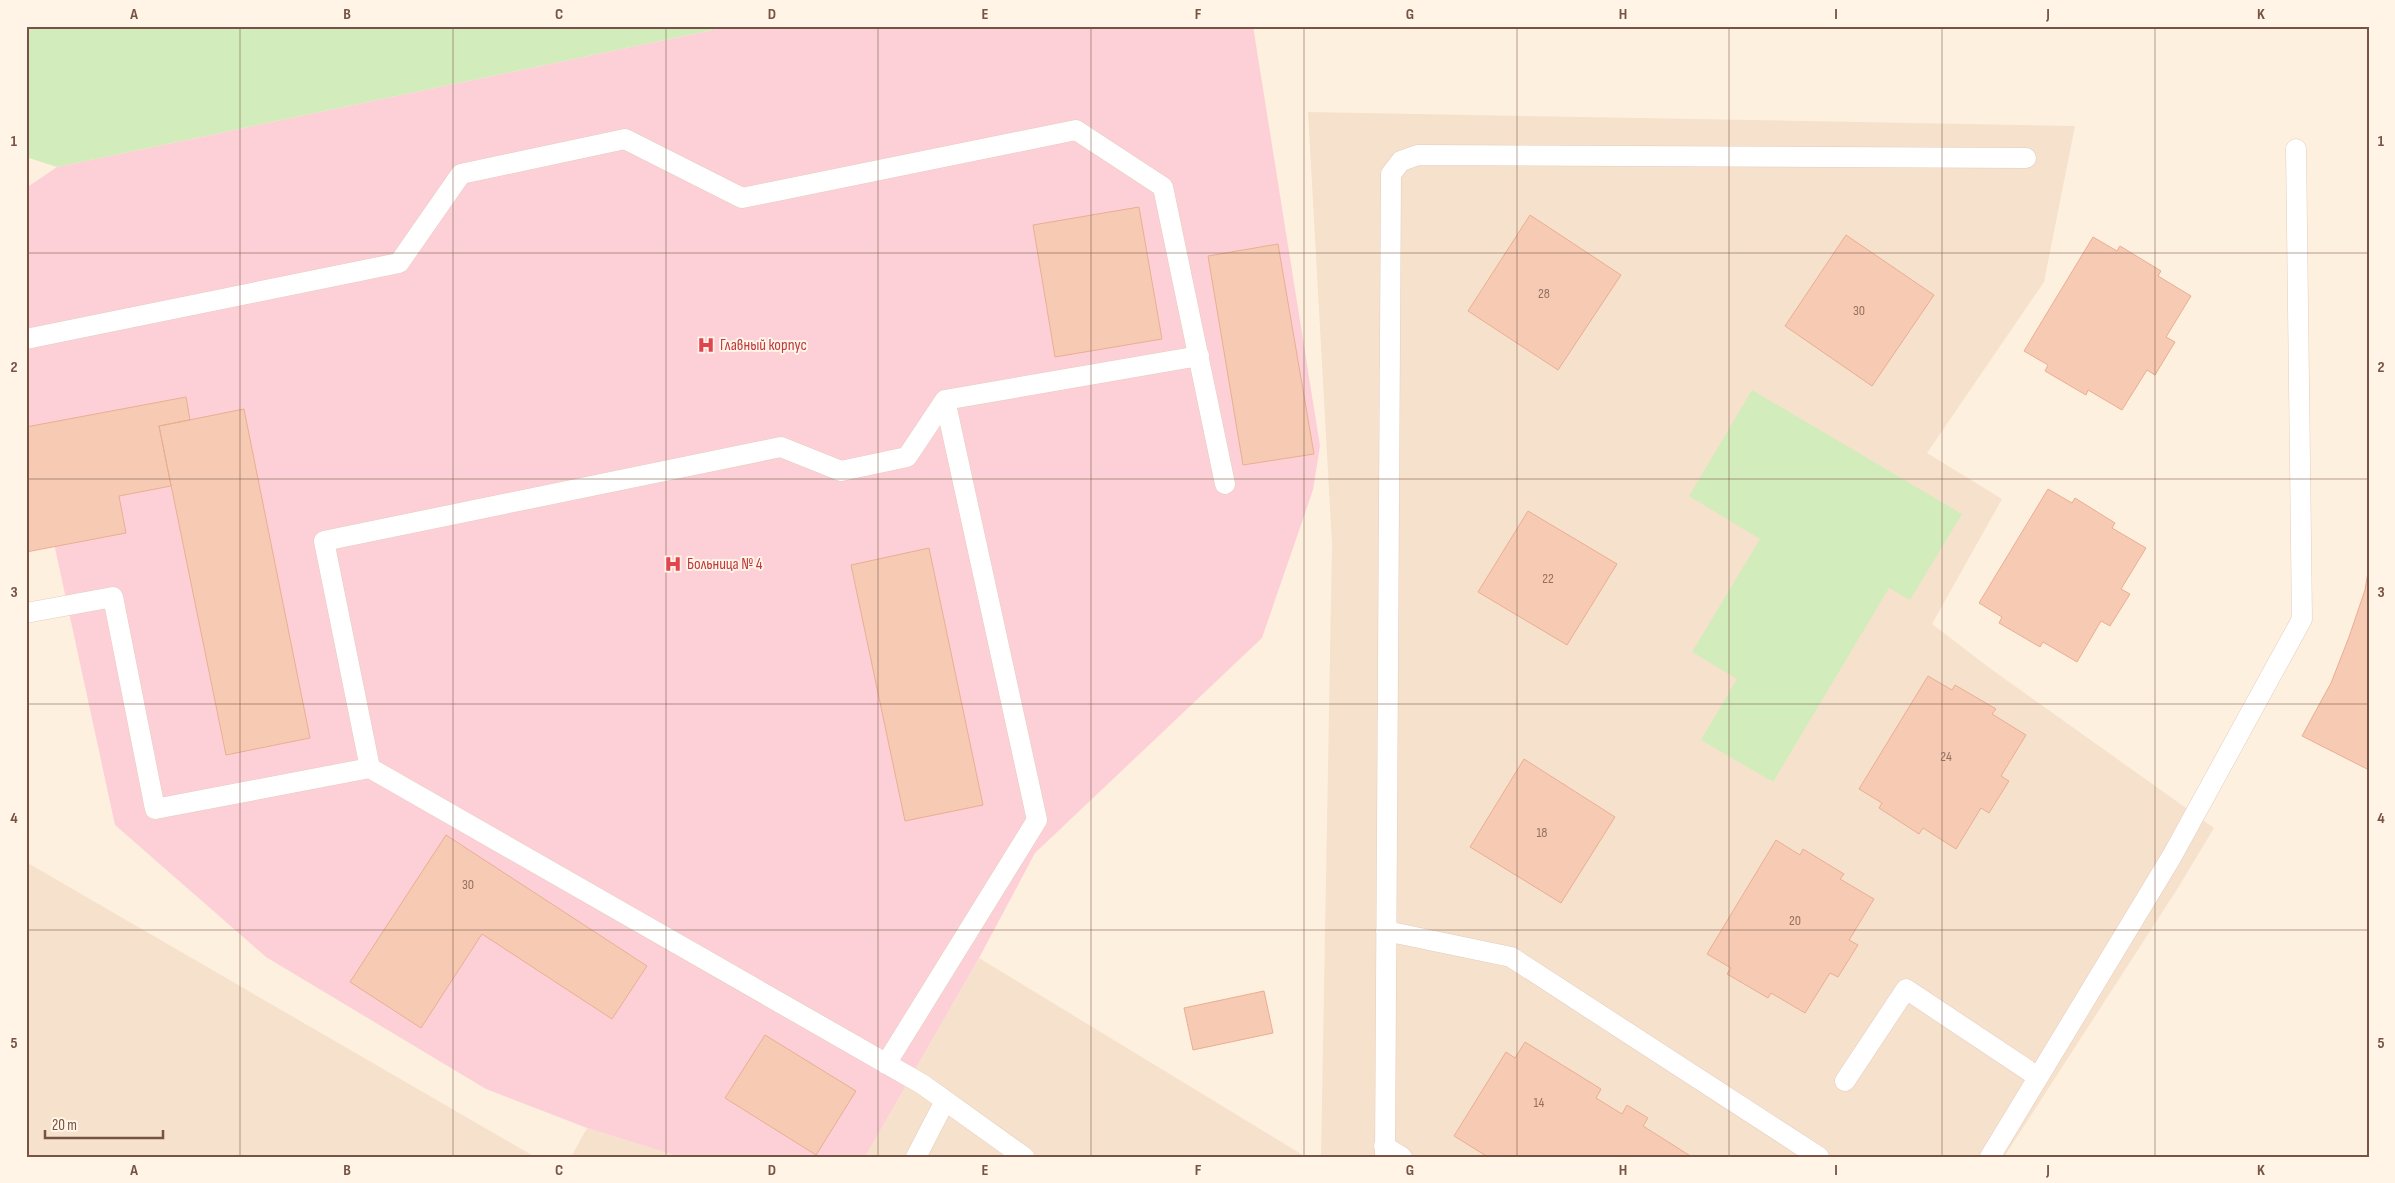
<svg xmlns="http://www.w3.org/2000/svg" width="2395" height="1183" font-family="'Sofia Sans Condensed',sans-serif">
<rect width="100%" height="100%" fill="#fef0de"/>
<path fill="#f6e1cc" d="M1308 112 2075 126 2044 282 1927 453 2002 499 1932 624 1991 669 2214 828 2176 891 2004 1157H1321L1332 544Z
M26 862 535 1157H26Z
M979 958 1306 1157H865Z
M587 1128 680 1157H571Z"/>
<path fill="#fdd0d8" d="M732 26H1253L1320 446 1313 490 1262 638 1035 853 979 958 865 1157H680L587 1128 486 1089 266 957 115 825 26 414V188L57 167Z"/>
<path fill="#d3ecbc" d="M26 26H732L57 167 26 157Z
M1752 390 1962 514 1910 600 1889 588 1773 782 1701 740 1737 679 1692 652 1760 539 1689 496Z"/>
<path fill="#f6cab3" stroke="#eaae92" d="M1139 207 1162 339 1055 357 1033 225Z
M1530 215 1621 275 1558 370 1468 311Z
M1846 235 1934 295 1872 386 1785 326Z
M2093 237 2117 251 2120 246 2161 271 2158 276 2191 296 2166 337 2175 342 2155 375 2147 370 2122 410 2088 390 2086 395 2045 371 2048 365 2024 351Z
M1278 244 1314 454 1243 465 1208 256Z
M186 397 190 420 159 426 171 486 119 496 126 533 26 552V427Z
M244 409 310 738 226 755 159 426Z
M2048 489 2072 503 2075 498 2115 523 2112 528 2146 548 2121 589 2130 594 2110 626 2101 621 2077 662 2043 642 2040 647 1999 623 2002 617 1979 603Z
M1528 511 1617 564 1567 645 1478 592Z
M929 548 983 805 905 821 851 565Z
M2369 566V770L2302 736 2331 683 2349 637 2365 590Z
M1928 676 1952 690 1955 685 1996 709 1992 714 2026 735 2001 776 2009 781 1989 813 1981 808 1956 849 1923 828 1919 834 1879 808 1882 803 1859 789Z
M1524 759 1615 817 1561 903 1470 847Z
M446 835 647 966 612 1019 482 934 421 1028 350 982Z
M1776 840 1800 855 1803 849 1844 874 1840 879 1874 899 1849 940 1858 945 1838 977 1830 973 1805 1013 1771 993 1768 998 1727 974 1731 968 1707 954Z
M1264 991 1273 1033 1193 1050 1184 1008Z
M765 1035 856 1091 816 1155 725 1098Z
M1525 1042 1601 1089 1596 1098 1622 1114 1627 1105 1648 1118 1643 1126 1692 1157H1488L1454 1136 1506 1052 1515 1058Z"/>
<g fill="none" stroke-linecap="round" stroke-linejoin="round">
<g stroke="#e5cdbd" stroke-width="21">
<path id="service" d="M26 339 399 263 461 174 625 139 742 198 1076 130 1163 187 1225 484
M26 613 113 597 155 809 370 768 922 1084 1024 1157
M370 768 324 541 781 447 841 471 907 457 945 400 1199 356
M1386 931 1511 957 1819 1157
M886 1064 1037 820 945 400
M1845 1081 1906 989 2038 1077
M1384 1146 1402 1157
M916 1157 945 1101
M1385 1157 1391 174 1401 161 1418 155 2026 158
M1990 1157 2172 856 2302 619 2296 149"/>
</g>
<use href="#service" stroke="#fff" stroke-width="20"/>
</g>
<path fill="none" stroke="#765344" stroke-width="1" stroke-opacity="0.55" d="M240 26V1157M453 26V1157M666 26V1157M878 26V1157M1091 26V1157M1304 26V1157M1517 26V1157M1729 26V1157M1942 26V1157M2155 26V1157M26 253H2369M26 479H2369M26 704H2369M26 930H2369"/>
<defs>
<g id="hospital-bare" transform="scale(1.35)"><path d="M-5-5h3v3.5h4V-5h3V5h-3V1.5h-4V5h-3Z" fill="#e0444e" stroke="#fff4e6" stroke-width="2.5" paint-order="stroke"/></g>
</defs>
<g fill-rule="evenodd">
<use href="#hospital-bare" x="706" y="345"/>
<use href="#hospital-bare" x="673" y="564"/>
</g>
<g text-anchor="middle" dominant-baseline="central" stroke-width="4" stroke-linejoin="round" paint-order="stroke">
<g font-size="14" fill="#967160">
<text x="1544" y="293">28</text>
<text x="1859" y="310">30</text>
<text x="1548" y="578">22</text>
<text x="1946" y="756">24</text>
<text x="1542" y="832">18</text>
<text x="468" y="884">30</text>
<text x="1795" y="920">20</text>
<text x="1539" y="1102">14</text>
</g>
<g font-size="16" fill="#be3a42" stroke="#fff4e6" text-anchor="start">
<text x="720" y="345">Главный корпус</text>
<text x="687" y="564">Больница № 4</text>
</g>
</g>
<rect width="2395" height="1183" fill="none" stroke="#fff4e6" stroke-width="55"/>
<path d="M45 1130v8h118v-8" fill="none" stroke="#765344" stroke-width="2.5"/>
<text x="52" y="1130" font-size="15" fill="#765344" stroke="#fff4e6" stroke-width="4" paint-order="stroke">20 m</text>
<rect x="28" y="28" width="2340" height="1128" fill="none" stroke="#765344" stroke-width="2"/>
<g font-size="16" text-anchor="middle" font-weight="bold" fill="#765344">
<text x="134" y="19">A</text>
<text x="347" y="19">B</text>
<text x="559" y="19">C</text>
<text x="772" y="19">D</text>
<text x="985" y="19">E</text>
<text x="1198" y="19">F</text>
<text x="1410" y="19">G</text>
<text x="1623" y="19">H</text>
<text x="1836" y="19">I</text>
<text x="2048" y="19">J</text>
<text x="2261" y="19">K</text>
<text x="14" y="146">1</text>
<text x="2381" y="146">1</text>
<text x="14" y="372">2</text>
<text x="2381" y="372">2</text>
<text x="14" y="597">3</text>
<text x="2381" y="597">3</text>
<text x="14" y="823">4</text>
<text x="2381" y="823">4</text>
<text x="14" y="1048">5</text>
<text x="2381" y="1048">5</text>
<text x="134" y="1175">A</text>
<text x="347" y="1175">B</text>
<text x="559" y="1175">C</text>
<text x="772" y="1175">D</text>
<text x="985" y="1175">E</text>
<text x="1198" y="1175">F</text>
<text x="1410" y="1175">G</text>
<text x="1623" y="1175">H</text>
<text x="1836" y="1175">I</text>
<text x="2048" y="1175">J</text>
<text x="2261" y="1175">K</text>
</g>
</svg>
